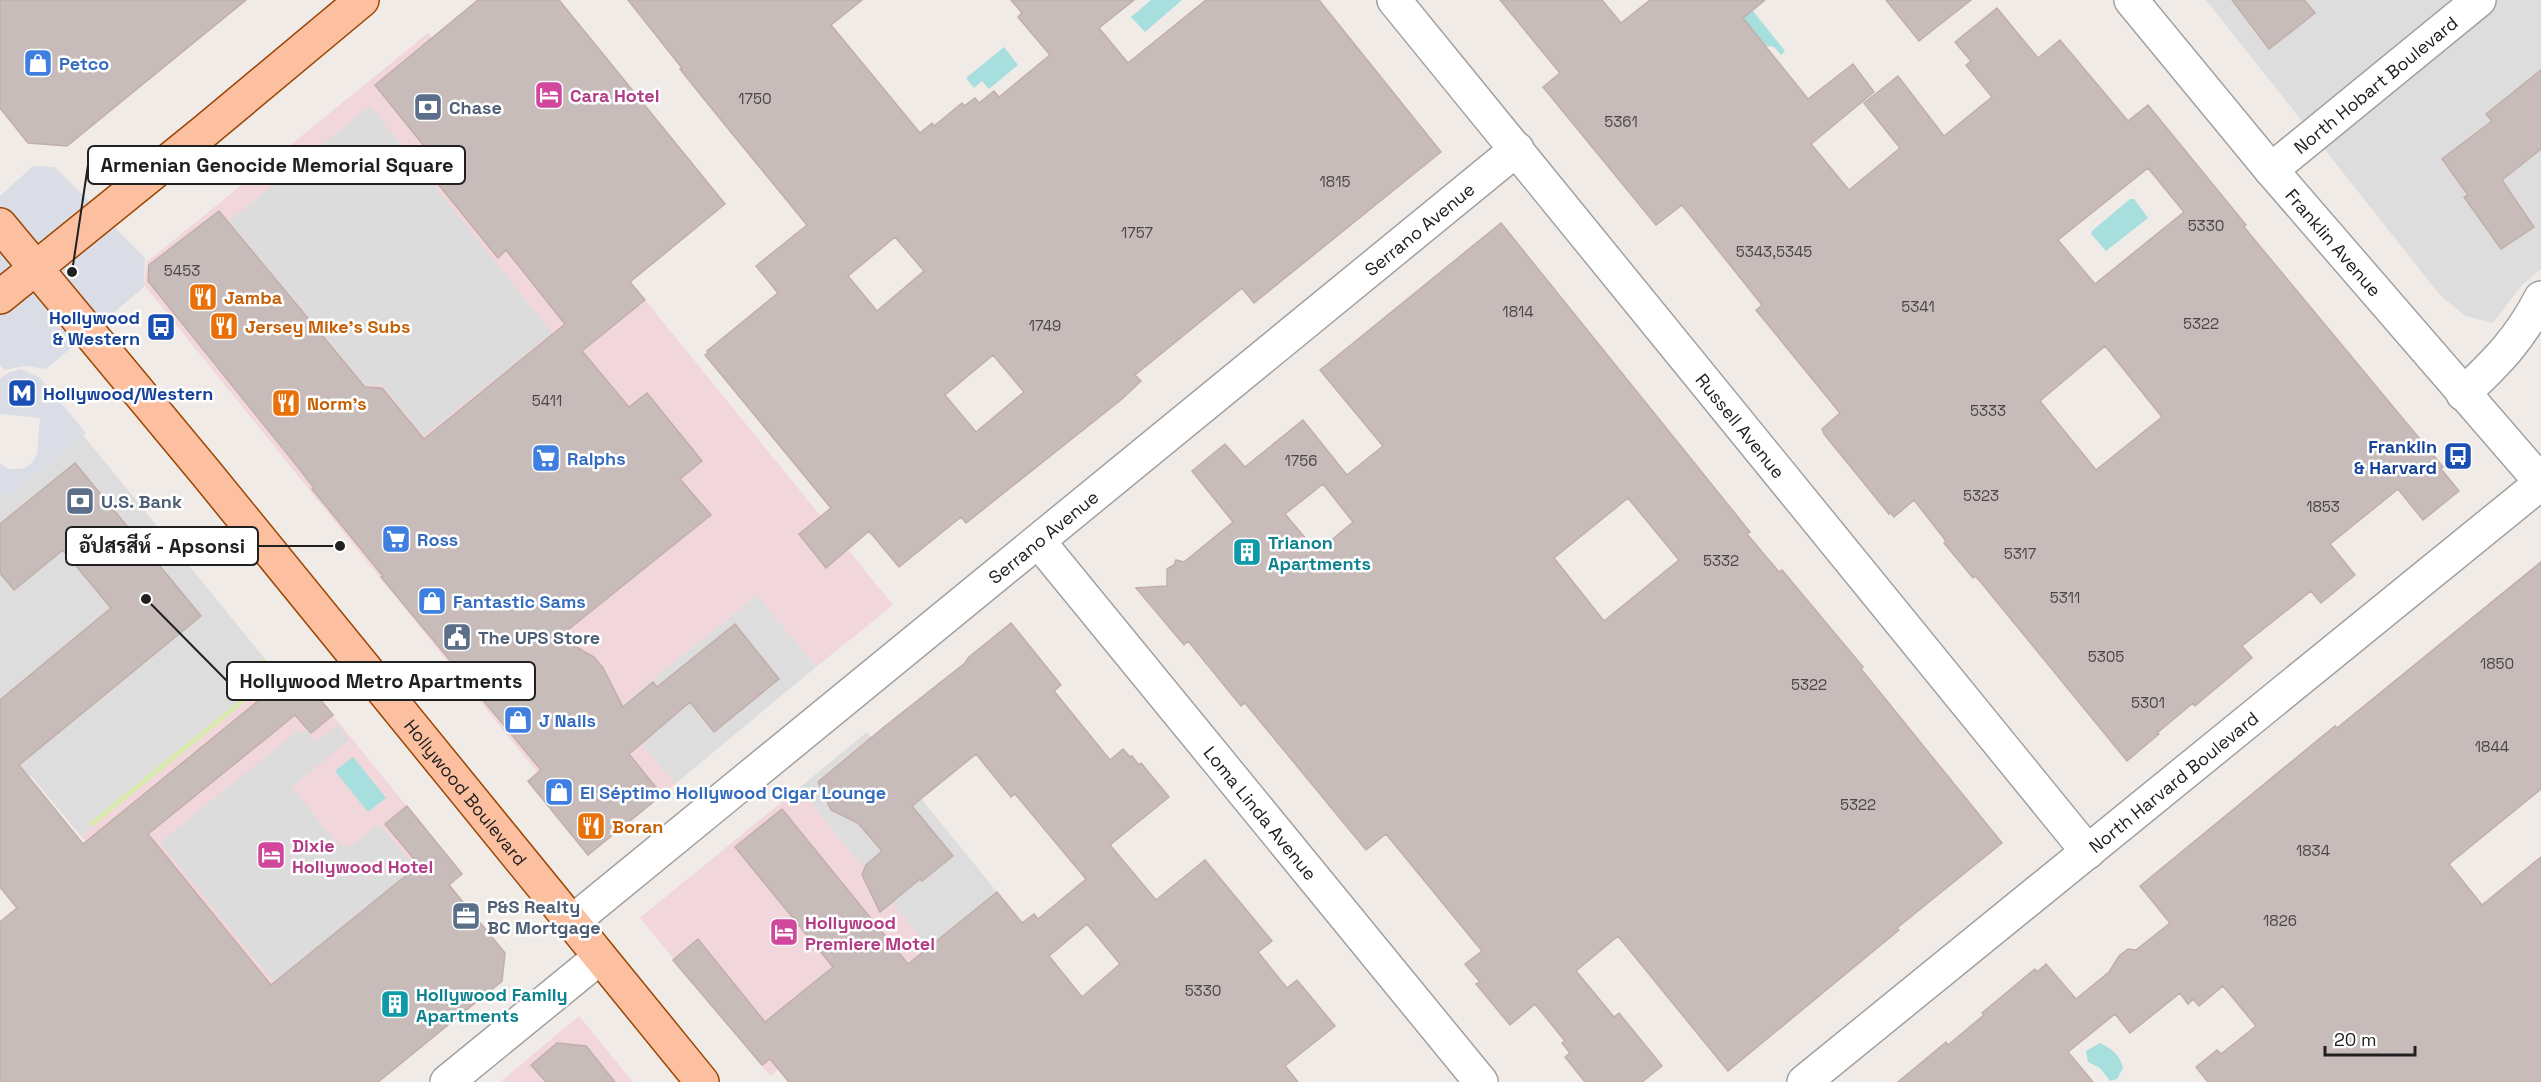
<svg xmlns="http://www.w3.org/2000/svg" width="2541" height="1082" font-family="'Space Grotesk',Sarabun,sans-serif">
<rect width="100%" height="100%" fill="#f0ebe7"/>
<path fill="#dedddd" d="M2206 0H2541V269L2522 285 2493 323 2465 316 2440 295Z
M83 435 278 675 81 836 31 776 0 801V488L8 496Z
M757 595 816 667 675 784 615 710Z
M867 732 997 892 928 947 799 788Z"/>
<path fill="#f1d6db" d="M428 33 893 605 816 667 757 595 615 710 675 784 588 855 528 781 537 772 144 285 147 262Z
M291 664 462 874 252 1046 81 836Z
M799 788 928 947 770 1076 640 918Z
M579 1016 633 1082H500Z"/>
<path fill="#d9eaad" d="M265 659 278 675 92 827 89 823 260 684 248 667 252 663Z"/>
<path fill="#dcdcdc" d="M370 106 552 333 424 436 382 385 366 386 229 221Z
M338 725 349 740 292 787 337 844 350 847 379 824 413 864 410 867 414 872 275 984 160 842 299 730 302 734 307 730 316 742Z"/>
<path fill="#dbdde6" d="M33 166 55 167 145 258 144 285 143 288 46 369 25 366 4 370 0 364V196Z
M21 369 40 378 86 433 8 497 0 488V463L8 469H22L31 464 37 454 40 418 0 414V379L8 373Z"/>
<path fill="#a7dede" d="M1151 0H1182L1145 32 1131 17Z
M1749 6 1785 51 1781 55 1774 47 1764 45 1743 18Z
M1004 47 1018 65 989 89 982 81 974 88 966 78Z
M2130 199H2134L2148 218 2106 251 2091 234 2092 231Z
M353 757 386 798 368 812 335 771Z
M2100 1043C2112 1049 2120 1055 2123 1068L2117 1079 2110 1081 2100 1068 2088 1062 2086 1051Z"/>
<path fill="#c8bcba" stroke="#c2aea9" stroke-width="1.5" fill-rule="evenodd" d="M0 0H246L67 146 28 143 0 108Z
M478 0H559L725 204 630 282 645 300 582 351 629 407 647 393 702 461 680 479 711 515 559 637 594 657 603 668 623 707 653 682 657 687 735 624 779 679 714 732 690 702 629 754 662 795 588 855 528 781 541 770 381 577 383 576 312 489 314 488 301 471 148 281 149 265 219 211 365 387 382 388 424 439 565 324 506 250 498 258 439 185 449 177 375 85Z
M628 0H862L831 25 920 133 932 123 934 126 962 103 964 106 975 98 979 103 994 91 999 97 1050 55 1018 17 1022 13 1011 0H1134L1099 28 1128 63 1206 0H1319L1441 152 1254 303 1242 288 1135 375 1141 381 1122 399 966 523 961 517 899 567 869 531 826 568 799 534 831 508 705 355 708 353 707 351 778 293 756 266 807 225 708 104 680 69 682 68ZM895 237 924 271 877 311 848 276ZM993 355 1024 392 976 432 945 395Z
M1500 0H1602L1621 23 1650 0H1765L1743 18 1808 99 1853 64 1874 92 1811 144 1849 190 1900 148 1864 103 1898 76 1944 136 1992 97 1966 65 1971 61 1955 42 1997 8 2038 58 2060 40 2128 121 2148 105 2246 225 2244 227 2443 467 2441 469 2459 491 2423 520 2398 489 2330 544 2355 575 2321 603 2311 591 2242 646 2252 658 2195 706 2193 703 2157 733 2159 734 2127 761 1979 580 1975 576 1973 578 1944 543 1946 541 1914 500 1894 517 1890 512 1889 514 1824 434 1822 429 1840 413 1756 310 1762 305 1682 205 1656 225 1543 87 1560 73ZM2148 168 2184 212 2095 284 2058 240ZM2105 346 2162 417 2096 470 2040 401Z
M1886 0H1971L1919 41Z
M2232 0H2304L2315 13 2269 49Z
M2541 70V149L2502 180 2534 227 2501 249 2464 197 2468 195 2442 159 2492 121 2486 114Z
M1501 223 1750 532 1747 534 1779 572 1782 570 1863 667 1861 669 2002 843 1897 928 1899 930 1728 1071 1618 936 1576 971 1614 1017 1619 1013 1662 1066 1642 1082H1585L1565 1057 1570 1053 1562 1043 1565 1041 1535 1004 1510 1025 1476 984 1480 982 1465 964 1482 951 1386 834 1366 850 1245 703 1241 706 1188 641 1184 645 1136 588 1167 586V569L1174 565 1176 560 1184 562 1233 522 1192 471 1225 444 1245 467 1303 420 1347 475 1383 446 1320 370ZM1323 484 1353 522 1317 552 1285 514ZM1628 498 1679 560 1604 621 1554 558Z
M75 463 201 616 19 765 83 844 296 670 333 715 311 733 295 715 148 834 271 985 419 865 385 824 407 806 462 874 449 885 505 953 502 981 378 1082H0V922L17 908 0 887V700L111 608 63 550 14 590 0 573V524Z
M2541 562V789L2449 864 2482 905 2541 857V1082H2208L2196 1067 2217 1050 2221 1054 2256 1026 2223 986 2199 1006 2193 999 2188 1004 2180 993 2130 1033 2115 1014 2068 1052 2093 1082H1898L1946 1042 1948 1045 1984 1015 1982 1013 2035 969 2037 972 2046 964 2076 999 2109 972 2119 956 2128 949 2136 950 2170 923 2140 886 2335 726 2337 728Z
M1011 623 1061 685 1054 691 1110 760 1123 749 1130 757 1132 756 1139 765 1141 763 1169 797 1110 845 1156 900 1205 860 1272 941 1258 952 1287 988 1297 980 1335 1026 1285 1066 1298 1082H789L770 1059 762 1065 673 960 698 939 765 1022 833 967 735 847 782 809 908 964 997 892 1022 923 1034 914 1038 919 1086 879 1015 794 1011 797 976 754 912 806 953 856 922 881 920 879 880 912 862 875 866 865 882 851 858 823 831 810 818 782 884 727 965 663 969 657ZM1087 924 1120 964 1082 997 1049 956Z
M557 1043 586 1046 615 1082H546L531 1065Z"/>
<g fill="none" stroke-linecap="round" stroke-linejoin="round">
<g stroke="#a1a1a1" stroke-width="36">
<g id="minor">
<path id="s1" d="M1394 0 2088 852"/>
<path id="s2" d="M2131 0 2271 170 2541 482"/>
<path id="s3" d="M2271 170 2479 0"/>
<path d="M2463 394C2497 362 2519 340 2541 298"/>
<path id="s4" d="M1039 542 1481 1082"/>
<path id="s5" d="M571 923 1517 149"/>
<path d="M447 1082 599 958"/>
<path id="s6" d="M1804 1082 2541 483"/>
</g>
</g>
<g stroke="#9b4501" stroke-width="36">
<g id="major">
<path id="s7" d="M0 225 206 473 702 1082"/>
<path d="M0 297 205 131 362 0"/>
</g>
</g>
<use href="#minor" stroke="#fff" stroke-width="33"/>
<use href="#major" stroke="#fcc0a0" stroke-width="33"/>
</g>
<defs>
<g id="shop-square" transform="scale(1.5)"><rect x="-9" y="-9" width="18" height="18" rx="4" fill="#3f7fe0" stroke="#fff"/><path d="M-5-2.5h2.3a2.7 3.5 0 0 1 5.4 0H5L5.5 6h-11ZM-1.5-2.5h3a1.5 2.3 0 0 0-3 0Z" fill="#fff"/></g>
<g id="hotel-square" transform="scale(1.5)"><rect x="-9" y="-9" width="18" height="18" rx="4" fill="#d1479c" stroke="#fff"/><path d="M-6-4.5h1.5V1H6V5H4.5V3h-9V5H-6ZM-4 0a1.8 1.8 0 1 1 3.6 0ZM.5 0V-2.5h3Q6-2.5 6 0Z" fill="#fff"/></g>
<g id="bank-square" transform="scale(1.5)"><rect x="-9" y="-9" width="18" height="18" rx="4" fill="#5c6f8a" stroke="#fff"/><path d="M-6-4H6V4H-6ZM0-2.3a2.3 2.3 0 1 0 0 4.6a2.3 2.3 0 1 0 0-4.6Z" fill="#fff"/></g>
<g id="restaurant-square" transform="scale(1.5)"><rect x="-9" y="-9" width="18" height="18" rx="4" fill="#e8710a" stroke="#fff"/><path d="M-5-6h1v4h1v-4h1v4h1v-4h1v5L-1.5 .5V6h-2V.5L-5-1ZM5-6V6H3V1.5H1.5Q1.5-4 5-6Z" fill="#fff"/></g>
<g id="bus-square" transform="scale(1.5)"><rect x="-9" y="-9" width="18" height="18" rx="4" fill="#1a4fb4" stroke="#fff"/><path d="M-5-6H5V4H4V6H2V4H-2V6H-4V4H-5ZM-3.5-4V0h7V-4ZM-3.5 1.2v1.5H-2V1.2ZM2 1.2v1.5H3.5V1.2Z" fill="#fff"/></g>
<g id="metro-square" transform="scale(1.5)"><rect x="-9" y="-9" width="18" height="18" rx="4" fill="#1a4fb4" stroke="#fff"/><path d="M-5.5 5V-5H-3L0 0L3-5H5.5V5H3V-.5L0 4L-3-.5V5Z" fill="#fff"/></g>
<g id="supermarket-square" transform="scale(1.5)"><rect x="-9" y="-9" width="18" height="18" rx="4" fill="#3f7fe0" stroke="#fff"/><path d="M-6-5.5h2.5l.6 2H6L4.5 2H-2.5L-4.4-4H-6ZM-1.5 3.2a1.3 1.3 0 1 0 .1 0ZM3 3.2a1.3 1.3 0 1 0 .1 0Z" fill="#fff"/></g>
<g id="building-square" transform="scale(1.5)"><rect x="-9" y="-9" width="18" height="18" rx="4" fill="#0f9aa8" stroke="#fff"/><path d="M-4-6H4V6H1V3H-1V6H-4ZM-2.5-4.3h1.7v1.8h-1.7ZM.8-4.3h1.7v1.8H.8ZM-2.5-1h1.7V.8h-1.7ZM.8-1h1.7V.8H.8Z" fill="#fff"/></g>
<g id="civic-square" transform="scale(1.5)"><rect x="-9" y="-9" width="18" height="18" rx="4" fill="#5c6f8a" stroke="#fff"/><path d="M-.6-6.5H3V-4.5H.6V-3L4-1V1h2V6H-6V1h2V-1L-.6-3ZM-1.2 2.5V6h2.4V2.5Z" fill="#fff"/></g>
<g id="office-square" transform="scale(1.5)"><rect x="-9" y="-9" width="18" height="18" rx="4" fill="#5c6f8a" stroke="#fff"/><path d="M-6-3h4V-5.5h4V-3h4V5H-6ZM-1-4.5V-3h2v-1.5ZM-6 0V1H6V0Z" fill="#fff"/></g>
</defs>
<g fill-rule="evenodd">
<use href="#shop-square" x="38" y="63"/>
<use href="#hotel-square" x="549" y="95"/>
<use href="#bank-square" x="428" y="107"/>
<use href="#restaurant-square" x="203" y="297"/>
<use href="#restaurant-square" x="224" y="326"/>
<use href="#bus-square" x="161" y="327"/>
<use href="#metro-square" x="22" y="393"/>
<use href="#restaurant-square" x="286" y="403"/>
<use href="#bus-square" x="2458" y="456"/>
<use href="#supermarket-square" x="546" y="458"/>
<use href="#bank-square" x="80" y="501"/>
<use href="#supermarket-square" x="396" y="539"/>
<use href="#building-square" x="1247" y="552"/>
<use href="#shop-square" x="432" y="601"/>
<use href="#civic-square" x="457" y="637"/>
<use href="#shop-square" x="518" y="720"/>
<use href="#shop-square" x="559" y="792"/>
<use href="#restaurant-square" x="591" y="826"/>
<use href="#hotel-square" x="271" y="855"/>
<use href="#office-square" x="466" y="916"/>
<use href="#hotel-square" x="784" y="932"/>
<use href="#building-square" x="395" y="1004"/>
</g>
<g text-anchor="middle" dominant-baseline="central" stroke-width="5" stroke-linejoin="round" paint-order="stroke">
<g font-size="15" fill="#4a4746">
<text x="755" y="98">1750</text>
<text x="1621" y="121">5361</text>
<text x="1335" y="181">1815</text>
<text x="2206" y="225">5330</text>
<text x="1137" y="232">1757</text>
<text x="1774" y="251">5343,5345</text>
<text x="182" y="270">5453</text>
<text x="1918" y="306">5341</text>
<text x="1518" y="311">1814</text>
<text x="2201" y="323">5322</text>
<text x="1045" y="325">1749</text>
<text x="547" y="400">5411</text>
<text x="1988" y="410">5333</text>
<text x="1301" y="460">1756</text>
<text x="1981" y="495">5323</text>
<text x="2323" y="506">1853</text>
<text x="2020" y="553">5317</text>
<text x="1721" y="560">5332</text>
<text x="2065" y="597">5311</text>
<text x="2106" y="656">5305</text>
<text x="2497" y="663">1850</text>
<text x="1809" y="684">5322</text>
<text x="2148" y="702">5301</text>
<text x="2492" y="746">1844</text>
<text x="1858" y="804">5322</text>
<text x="2313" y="850">1834</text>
<text x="2280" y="920">1826</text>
<text x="1203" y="990">5330</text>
</g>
<g font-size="18" font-weight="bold" fill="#366cbe" stroke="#fff" text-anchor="start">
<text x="59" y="63">Petco</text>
<text x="567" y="458">Ralphs</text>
<text x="417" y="539">Ross</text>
<text x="453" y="601">Fantastic Sams</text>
<text x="539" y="720">J Nails</text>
<text x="580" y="792">El Séptimo Hollywood Cigar Lounge</text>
</g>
<g font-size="18" fill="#202020" stroke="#fff">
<text stroke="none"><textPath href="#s3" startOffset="135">North Hobart Boulevard</textPath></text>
<text stroke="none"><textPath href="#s5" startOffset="1096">Serrano Avenue</textPath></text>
<text stroke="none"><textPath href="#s2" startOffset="316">Franklin Avenue</textPath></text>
<text stroke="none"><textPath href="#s1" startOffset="549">Russell Avenue</textPath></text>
<text stroke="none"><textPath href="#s5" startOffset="610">Serrano Avenue</textPath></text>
<text stroke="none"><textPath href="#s6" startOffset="476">North Harvard Boulevard</textPath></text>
<text stroke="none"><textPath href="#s7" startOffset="734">Hollywood Boulevard</textPath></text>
<text stroke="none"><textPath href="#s4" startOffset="350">Loma Linda Avenue</textPath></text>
</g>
<g font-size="18" font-weight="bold" fill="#b23c85" stroke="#fff" text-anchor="start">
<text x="570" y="95">Cara Hotel</text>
<text x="292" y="845">Dixie<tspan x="292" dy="21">Hollywood Hotel</tspan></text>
<text x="805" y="922">Hollywood<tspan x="805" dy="21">Premiere Motel</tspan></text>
</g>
<g font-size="18" font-weight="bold" fill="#4e5e75" stroke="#fff" text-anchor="start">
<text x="449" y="107">Chase</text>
<text x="101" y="501">U.S. Bank</text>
<text x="478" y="637">The UPS Store</text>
<text x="487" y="906">P&amp;S Realty<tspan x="487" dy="21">BC Mortgage</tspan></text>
</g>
<g font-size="18" font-weight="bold" fill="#c56008" stroke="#fff" text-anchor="start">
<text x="224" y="297">Jamba</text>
<text x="245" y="326">Jersey Mike's Subs</text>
<text x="307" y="403">Norm's</text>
<text x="612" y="826">Boran</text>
</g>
<g font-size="18" font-weight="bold" fill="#164399" stroke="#fff" text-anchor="end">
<text x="140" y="317">Hollywood<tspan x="140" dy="21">&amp; Western</tspan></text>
<text x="43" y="393" text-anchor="start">Hollywood/Western</text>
<text x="2437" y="446">Franklin<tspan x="2437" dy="21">&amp; Harvard</tspan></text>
</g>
<g font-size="18" font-weight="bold" fill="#0d838f" stroke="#fff" text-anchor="start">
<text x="1268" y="542">Trianon<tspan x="1268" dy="21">Apartments</tspan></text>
<text x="416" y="994">Hollywood Family<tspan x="416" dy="21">Apartments</tspan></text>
</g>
</g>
<path fill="none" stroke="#202020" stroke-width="2" d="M72 272L88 165M340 546L258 546M146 599L227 681"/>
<g fill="#202020" stroke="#fff" stroke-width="2">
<circle cx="72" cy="272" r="6"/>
<circle cx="340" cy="546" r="6"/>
<circle cx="146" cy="599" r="6"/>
</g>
<g fill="#fff" stroke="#202020" stroke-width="2">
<rect x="88" y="146" width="377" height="38" rx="6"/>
<rect x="66" y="527" width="192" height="38" rx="6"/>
<rect x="227" y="662" width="308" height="38" rx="6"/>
</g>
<g font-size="20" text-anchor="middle" font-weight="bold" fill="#202020">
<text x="277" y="172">Armenian Genocide Memorial Square</text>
<text x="162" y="553">อัปสรสีห์ - Apsonsi</text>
<text x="381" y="688">Hollywood Metro Apartments</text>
</g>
<path d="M2325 1046v9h90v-9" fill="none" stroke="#202020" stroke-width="3"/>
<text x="2334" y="1046" font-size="18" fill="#202020" stroke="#ffffff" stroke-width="4.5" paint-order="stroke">20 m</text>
</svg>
